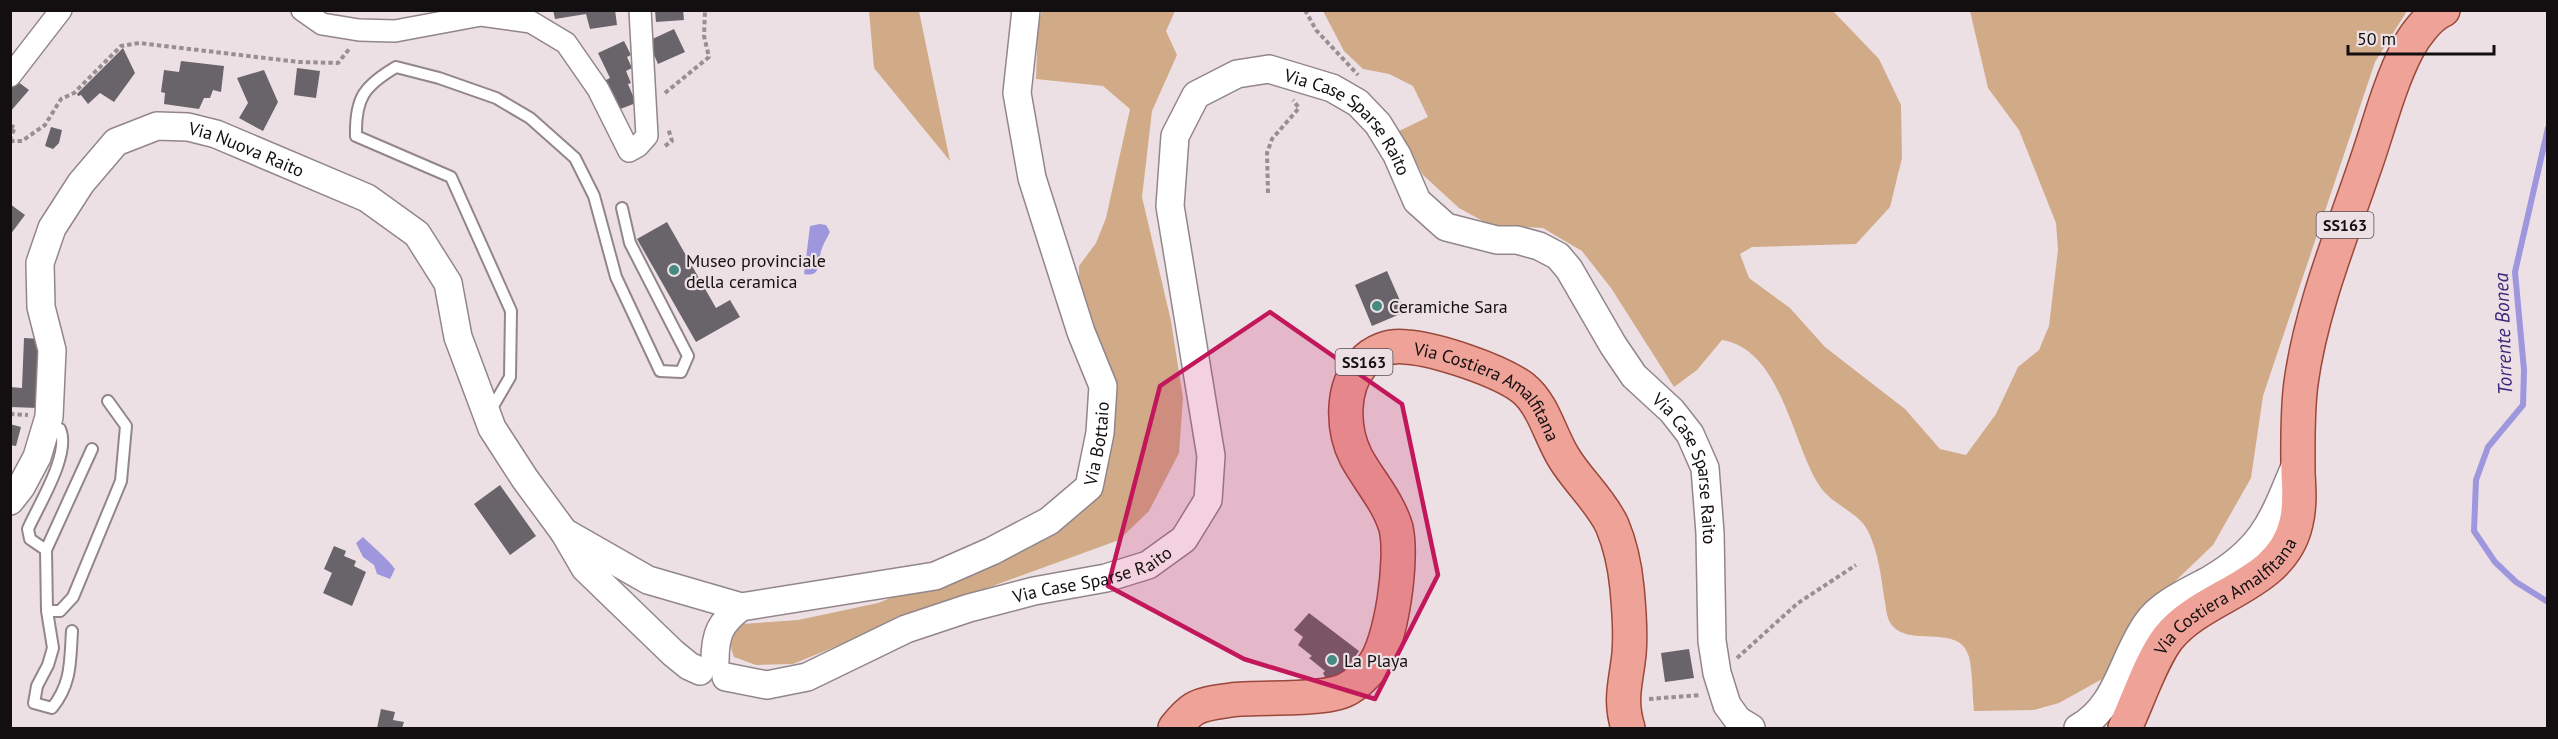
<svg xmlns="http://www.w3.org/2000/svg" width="2558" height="739" font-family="'PT Sans',sans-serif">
<rect width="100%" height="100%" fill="#ede0e4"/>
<path fill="#d1ab88" d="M869 11H919L950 161 874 68Z
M1042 11H1175L1166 31 1177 55 1152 111 1142 197 1171 321 1183 398 1179 453 1149 511 1119 540 905 618 793 664 756 665 734 657C728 643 731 635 742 624L798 620 878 603 949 575 1102 475 1114 437 1102 360 1079 291V266L1096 243 1106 218 1130 109 1103 86 1036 79 1038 23Z
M1323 11H1833L1879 59 1901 105 1902 158 1890 207 1856 244 1752 247 1740 254 1749 278 1790 308 1825 347 1905 409 1940 449 1966 455 1996 414 2018 367 2039 350 2049 326 2058 250 2056 223 2019 130 1988 88 1970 11H2407L2375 62 2263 396 2251 478 2213 545 2144 611 2104 678 2059 703 2034 710 1974 711C1972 694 1973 674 1969 657 1960 622 1909 649 1891 624 1886 617 1886 605 1884 597 1881 575 1878 552 1868 531 1858 511 1831 505 1819 485 1792 443 1781 349 1722 340L1697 370 1674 387 1611 288 1582 251 1543 228 1490 225 1459 208 1423 175 1399 131 1428 117 1413 86 1389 74 1363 69 1344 51Z"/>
<path fill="#9f97de" d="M820 224 826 225 830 232C827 238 823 244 821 251 818 261 822 278 804 274L810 226Z
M363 537C374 548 385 556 395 569L390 579 377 574 374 565 363 557 356 543Z"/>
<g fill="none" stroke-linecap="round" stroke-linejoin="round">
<path stroke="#9f97de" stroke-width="6" d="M2548 128 2515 272 2524 370 2523 405 2488 447 2476 480 2474 531 2495 562 2516 582 2548 602"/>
</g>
<path fill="#69636a" d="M553 10H615L617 25 590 29 586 14 555 19Z
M655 10H683L684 20 656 22Z
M674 29 685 52 658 64 648 41Z
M624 41 631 55 627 57 632 68 626 71 631 83 628 84 636 103 615 111 604 81 610 78 598 53Z
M123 48 135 73 114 102 100 93 88 104 81 95 78 96 77 94Z
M181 61 224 66 221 92 213 90 210 98H204L199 109 164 104 165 93 161 92 164 70 179 72Z
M297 68 320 71 316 98 294 95Z
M264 70 278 102 263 131 239 118 248 103 237 78Z
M17 81 29 90 10 112V88Z
M51 127 62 130 59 143 53 149 45 146Z
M10 204 25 215 10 235Z
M667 222 716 308 730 300 740 317 696 342 637 239Z
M1387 271 1405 312 1372 326 1355 285Z
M24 338 40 339 38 408 10 407V387L22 388Z
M10 424 21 427 16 446 10 445Z
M500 485 536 536 510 555 474 504Z
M334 546 346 551 344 556 356 561 354 566 366 572 352 606 323 593 332 573 324 569Z
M1309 613 1359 651 1340 678 1328 683 1323 673 1325 671 1309 658 1312 656 1298 645 1303 637 1294 630Z
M1689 649 1694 678 1665 682 1661 653Z
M381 709 395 712 393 720 404 722 402 728H377Z"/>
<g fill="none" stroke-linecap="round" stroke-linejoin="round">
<g stroke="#92868a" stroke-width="14">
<path id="service" d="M489 413 510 377 511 311 451 177 356 136C355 98 364 86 396 67L439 78 496 98 530 118 575 158 594 196 616 277 660 371 681 372 688 356 630 243 622 208
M46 550 92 449
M47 611 46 550 30 539 28 529C39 504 71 454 60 429L48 425
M72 631C70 661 72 683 52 708L34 703 37 686 48 665 53 648 47 611H60L73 597 121 481 126 426 108 401"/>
</g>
<g stroke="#92868a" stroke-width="24">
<path id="minor" d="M302 10 322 24 359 30 395 31 481 15 531 22 566 43 598 89 629 151 638 146 647 136 640 10
M10 76 61 10"/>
</g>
<g stroke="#92868a" stroke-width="30">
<g id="tertiary">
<path id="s1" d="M10 501 21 487 37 457 49 417 52 350 41 307 40 263 52 228 81 183 116 142 157 126 188 127 216 134 367 198 417 234 448 283 458 337 492 428 525 479 564 532 585 568 673 653 689 666 700 671"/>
<path d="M564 532 648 580 741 607"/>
<path id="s2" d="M715 661C715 634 720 623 741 607L935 576 992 551 1049 521 1089 487 1100 433 1103 386 1081 332 1032 178 1017 93 1026 10"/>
<path id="s3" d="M726 677 767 685 807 677 906 629 969 608 1034 591 1106 578 1148 565 1184 539 1208 500 1211 456 1170 206 1175 136 1196 95 1237 74 1269 69 1332 88 1358 103 1378 124 1397 155 1417 201 1446 227 1497 240H1517L1539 246 1558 256 1569 269 1613 345 1634 376 1672 411 1690 434 1705 468 1710 533 1712 641 1717 673 1727 705 1738 720 1751 728"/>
<path d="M2078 728C2118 706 2122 658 2147 623 2162 602 2190 591 2211 579 2265 547 2273 519 2296 464"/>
</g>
</g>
<g stroke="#9b483c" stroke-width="36">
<g id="primary">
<path id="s4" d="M1175 728C1180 722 1186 714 1194 709 1204 703 1219 702 1231 700 1259 696 1328 702 1349 688 1358 683 1367 673 1373 666 1392 642 1403 558 1396 528 1388 501 1369 481 1356 457 1342 429 1341 388 1362 364 1373 351 1389 345 1406 347 1436 349 1499 370 1523 388 1544 405 1550 436 1564 458 1578 481 1600 500 1612 525 1620 544 1625 567 1627 588 1629 609 1631 632 1629 654 1626 683 1619 699 1628 728"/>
<path id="s5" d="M2125 728C2137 703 2151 660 2168 638 2204 593 2282 587 2296 523 2300 507 2299 489 2298 473 2298 443 2297 413 2301 383 2311 310 2340 239 2364 169 2378 130 2388 87 2407 50 2414 36 2429 16 2443 10"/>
</g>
</g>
<path stroke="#998f92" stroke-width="4" stroke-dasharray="4.5 3" stroke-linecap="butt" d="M1305 10 1316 30 1358 75
M665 93 709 57 704 36 705 10
M10 126 15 127 10 139
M10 141H22L45 125 61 99 74 93 121 46 139 43 299 62 338 63 350 48
M665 146 672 141 668 128
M1268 193 1267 153 1272 139 1299 108 1293 100
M10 414 28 415
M1737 658 1798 603 1856 565
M1649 699 1701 695"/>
<use href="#service" stroke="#fff" stroke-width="10"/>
<use href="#minor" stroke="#fff" stroke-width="21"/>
<use href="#tertiary" stroke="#fff" stroke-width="27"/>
<use href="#primary" stroke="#efa398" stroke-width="33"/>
</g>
<path fill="#c2185b" fill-opacity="0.2" stroke="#c2185b" stroke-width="4.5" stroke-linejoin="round" d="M1270 312 1402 404 1438 575 1375 699 1244 659 1108 586 1160 386Z"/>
<g fill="#458b84" stroke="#ede0e4" stroke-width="2">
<circle cx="674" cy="270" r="6"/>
<circle cx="1377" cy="306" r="6"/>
<circle cx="1332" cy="660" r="6"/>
</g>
<g text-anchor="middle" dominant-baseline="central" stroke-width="4.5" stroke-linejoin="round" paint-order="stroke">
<g fill="#ede0e4" stroke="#544e50" stroke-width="1.5">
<rect x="2316.5" y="212" width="57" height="26" rx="4.5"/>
<rect x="1335.5" y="349" width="57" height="26" rx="4.5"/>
</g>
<g font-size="16" font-weight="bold" fill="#130f10">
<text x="2345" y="225">SS163</text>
<text x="1364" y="362">SS163</text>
</g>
<g font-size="18" fill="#130f10" stroke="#ede0e4">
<text stroke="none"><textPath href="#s3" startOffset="1125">Via Case Sparse Raito</textPath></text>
<text stroke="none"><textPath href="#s1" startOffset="531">Via Nuova Raito</textPath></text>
<text stroke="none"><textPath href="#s4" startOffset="686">Via Costiera Amalfitana</textPath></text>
<text stroke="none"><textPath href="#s2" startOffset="483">Via Bottaio</textPath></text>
<text stroke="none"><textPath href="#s3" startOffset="1647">Via Case Sparse Raito</textPath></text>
<text stroke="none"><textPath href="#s3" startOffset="387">Via Case Sparse Raito</textPath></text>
<text stroke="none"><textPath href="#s5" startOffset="171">Via Costiera Amalfitana</textPath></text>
</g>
<g font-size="18" fill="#130f10" stroke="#ede0e4" text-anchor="start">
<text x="686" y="260">Museo provinciale<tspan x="686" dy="21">della ceramica</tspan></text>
<text x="1389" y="306">Ceramiche Sara</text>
<text x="1344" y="660">La Playa</text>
</g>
<g font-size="20" font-style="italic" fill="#3b287b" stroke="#ede0e4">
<text transform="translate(2503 334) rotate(-92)">Torrente Bonea</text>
</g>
</g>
<rect width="2558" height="739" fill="none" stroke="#130f10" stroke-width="24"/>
<path d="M2348 45v9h146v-9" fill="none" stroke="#130f10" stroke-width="3"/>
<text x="2357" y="45" font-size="18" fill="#130f10" stroke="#ede0e4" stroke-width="4.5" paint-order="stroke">50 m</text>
</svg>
